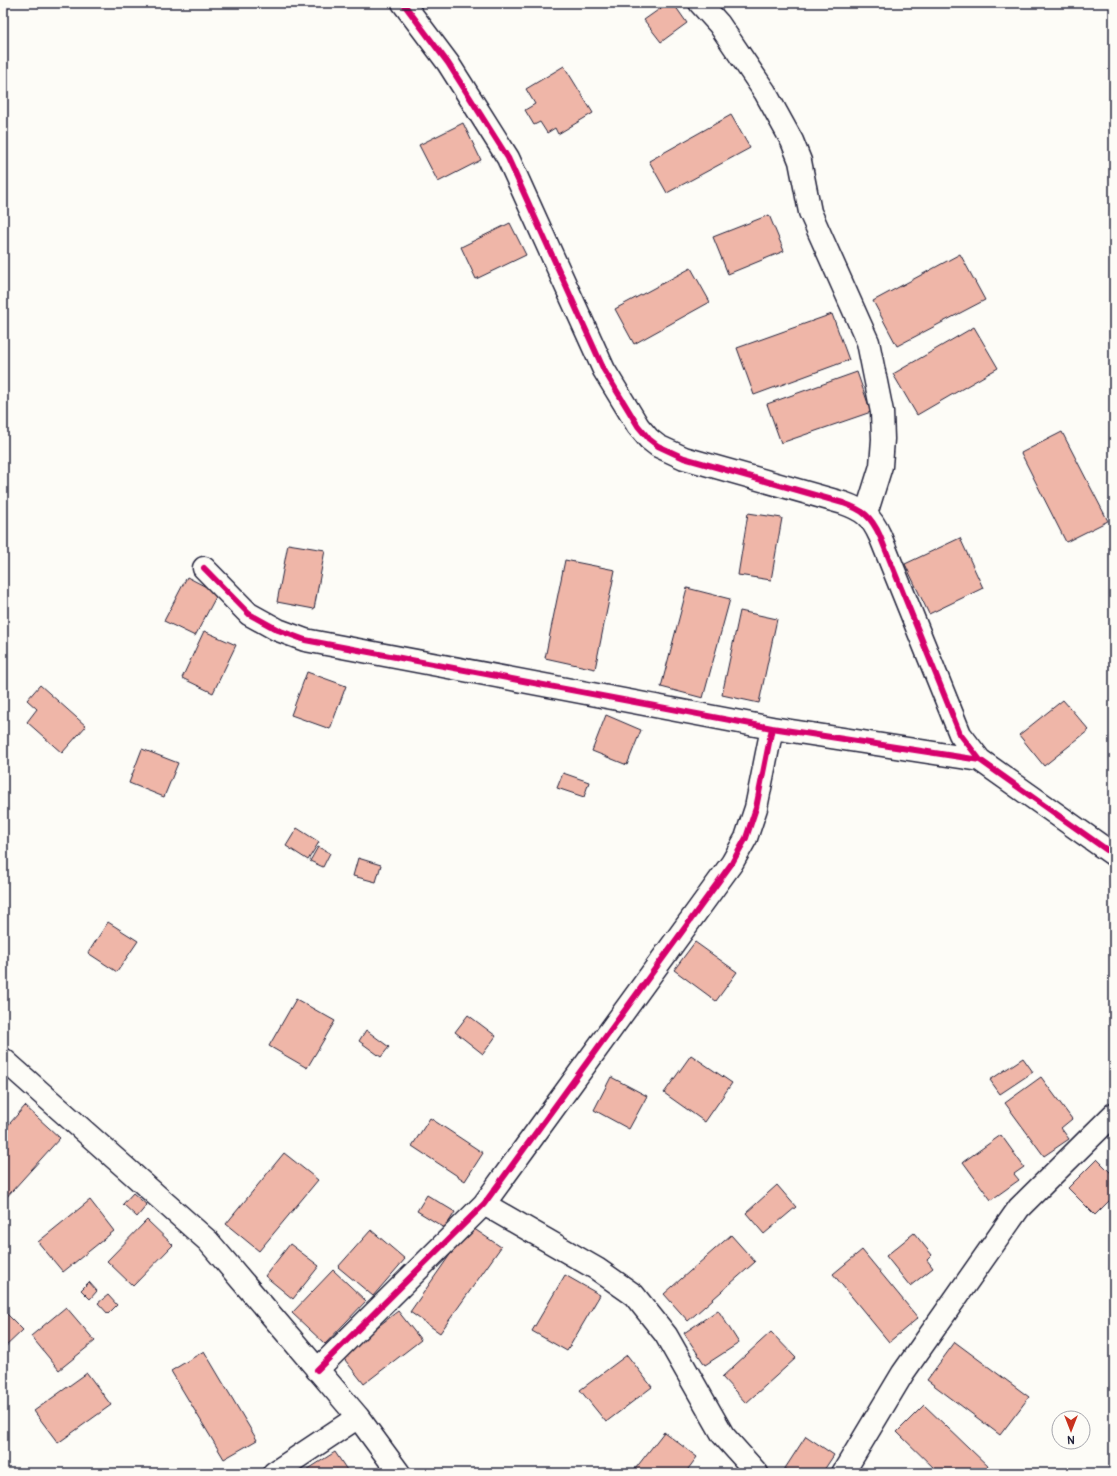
<svg xmlns="http://www.w3.org/2000/svg" width="1117" height="1476" font-family="Pangolin,sans-serif">
<rect width="100%" height="100%" fill="#fdfcf7"/>
<filter id="ink" filterUnits="userSpaceOnUse"><feTurbulence type="fractalNoise" baseFrequency=".025" numOctaves="2"/><feDisplacementMap in="SourceGraphic" scale="8" xChannelSelector="R" yChannelSelector="G"/><feConvolveMatrix kernelMatrix="1 2 1 2 8 2 1 2 1" color-interpolation-filters="sRGB"/></filter>
<g filter="url(#ink)">
<path fill="#efb6a8" stroke="#22223b" d="M668 3H673L687 23 661 42 644 20Z
M564 66 593 113 558 134 555 128 547 133 540 122 534 125 525 110 535 104 526 89Z
M731 115 750 148 667 193 649 161Z
M463 123 481 160 438 182 419 145Z
M769 215 784 251 728 274 713 237Z
M510 223 526 255 476 279 461 247Z
M960 254 985 300 897 346 873 301Z
M691 268 710 302 634 344 615 309Z
M832 314 849 360 754 395 737 348Z
M974 327 998 368 917 415 893 374Z
M857 372 871 412 781 443 767 404Z
M1062 432 1108 521 1066 542 1021 453Z
M748 513 782 518 771 580 738 575Z
M960 538 983 588 929 614 905 564Z
M288 544 325 550 314 609 277 602Z
M565 560 615 570 595 669 545 658Z
M187 577 218 593 195 636 164 621Z
M687 588 730 599 703 698 661 687Z
M740 611 777 619 759 703 722 695Z
M204 631 236 645 213 693 182 678Z
M307 672 346 686 330 729 291 715Z
M40 685 86 726 62 753 27 722 37 709 27 700Z
M1063 700 1089 730 1044 766 1019 735Z
M606 715 641 730 627 765 592 751Z
M142 749 178 763 164 797 129 783Z
M563 773 589 782 584 797 557 788Z
M297 828 319 842 308 860 286 846Z
M318 847 330 853 323 867 310 861Z
M358 858 381 865 376 882 353 876Z
M108 922 138 941 117 972 88 953Z
M695 942 737 972 716 1001 674 970Z
M296 999 335 1021 307 1068 269 1046Z
M468 1015 496 1036 483 1054 455 1032Z
M366 1030 389 1047 381 1057 359 1041Z
M691 1055 732 1083 705 1122 664 1093Z
M1023 1058 1033 1072 1000 1094 990 1080Z
M611 1077 647 1096 629 1129 594 1110Z
M1041 1077 1072 1119 1061 1128 1069 1139 1044 1156 1005 1103Z
M25 1106 60 1138 3 1201V1131Z
M430 1118 483 1153 465 1181 412 1146Z
M1001 1135 1024 1167 1014 1174 1019 1180 991 1200 963 1162Z
M284 1153 318 1180 259 1251 226 1224Z
M1097 1159 1114 1176V1196L1095 1215 1068 1188Z
M777 1185 796 1207 764 1234 746 1213Z
M133 1193 147 1205 137 1217 123 1204Z
M427 1195 455 1212 445 1228 417 1211Z
M90 1200 114 1231 63 1272 38 1242Z
M147 1220 173 1245 133 1286 107 1261Z
M470 1226 501 1247 440 1333 410 1312Z
M371 1230 405 1259 373 1296 338 1267Z
M914 1233 932 1255 927 1260 933 1268 910 1286 886 1256Z
M731 1235 755 1262 688 1321 664 1294Z
M290 1244 319 1266 293 1299 265 1276Z
M862 1250 918 1318 889 1342 833 1274Z
M333 1270 366 1301 325 1344 292 1313Z
M565 1275 600 1295 567 1351 532 1331Z
M89 1282 97 1291 90 1299 81 1290Z
M108 1295 117 1305 108 1314 98 1303Z
M66 1307 95 1341 59 1370 31 1336Z
M3 1310 23 1330 3 1349Z
M718 1310 739 1343 705 1365 684 1333Z
M398 1311 421 1340 364 1384 341 1355Z
M771 1332 796 1358 746 1403 722 1377Z
M955 1342 1029 1397 1000 1435 927 1380Z
M204 1351 257 1440 224 1459 171 1371Z
M627 1355 652 1387 606 1422 580 1390Z
M87 1373 111 1405 58 1443 34 1411Z
M924 1405 991 1469 986 1473H939L897 1432Z
M664 1432 697 1457 685 1473H632Z
M806 1436 834 1455 822 1473H782Z
M335 1452 349 1473H302Z"/>
<g fill="none" stroke-linecap="round" stroke-linejoin="round">
<g stroke="#22223b" stroke-width="25">
<path id="street" d="M403 3 448 63 508 158 604 370 638 426 649 439 658 446 684 458 843 503C863 510 871 516 880 536L960 734 980 760 1114 855
M700 3 719 24 765 92 792 141 800 161 810 212 868 342 882 412 883 439 881 466 866 514
M204 568 249 614 278 630 305 640 772 728 980 760
M3 1059 208 1241 358 1417 399 1473
M484 1204 597 1269 634 1295 666 1335 723 1435 757 1473
M317 1370 484 1204 732 863 746 838 756 808 772 728
M274 1473 358 1417
M843 1473 903 1373 1019 1208 1114 1114"/>
</g>
<use href="#street" stroke="#fdfcf7" stroke-width="22"/>
<g stroke="#fdfcf7" stroke-width="8">
<path id="cycleway" d="M403 3 448 63 508 158 604 370 638 426 649 439 658 446 684 458 843 503C863 510 871 516 880 536L960 734 980 760 1114 855
M204 568 249 614 278 630 305 640 772 728 980 760
M317 1370 484 1204 732 863 746 838 756 808 772 728"/>
</g>
<use href="#cycleway" stroke="#d6006c" stroke-width="6"/>
</g>
</g>
<rect width="1117" height="1476" fill="none" stroke="#fdfcf7" stroke-width="16"/>
<rect x="8" y="8" width="1101" height="1460" fill="none" stroke="#22223b" stroke-width="1.5" filter="url(#ink)"/>
<g transform="translate(1071 1430) rotate(180)"><circle r="19" fill="#fdfcf7" stroke="#a5a5ac"/>
<path d="M0-3L7 15L0 10L-7 15Z" fill="#c8321e"/>
<text y="-6" font-size="11" font-weight="bold" text-anchor="middle" fill="#22223b">N</text>
</g>
</svg>
